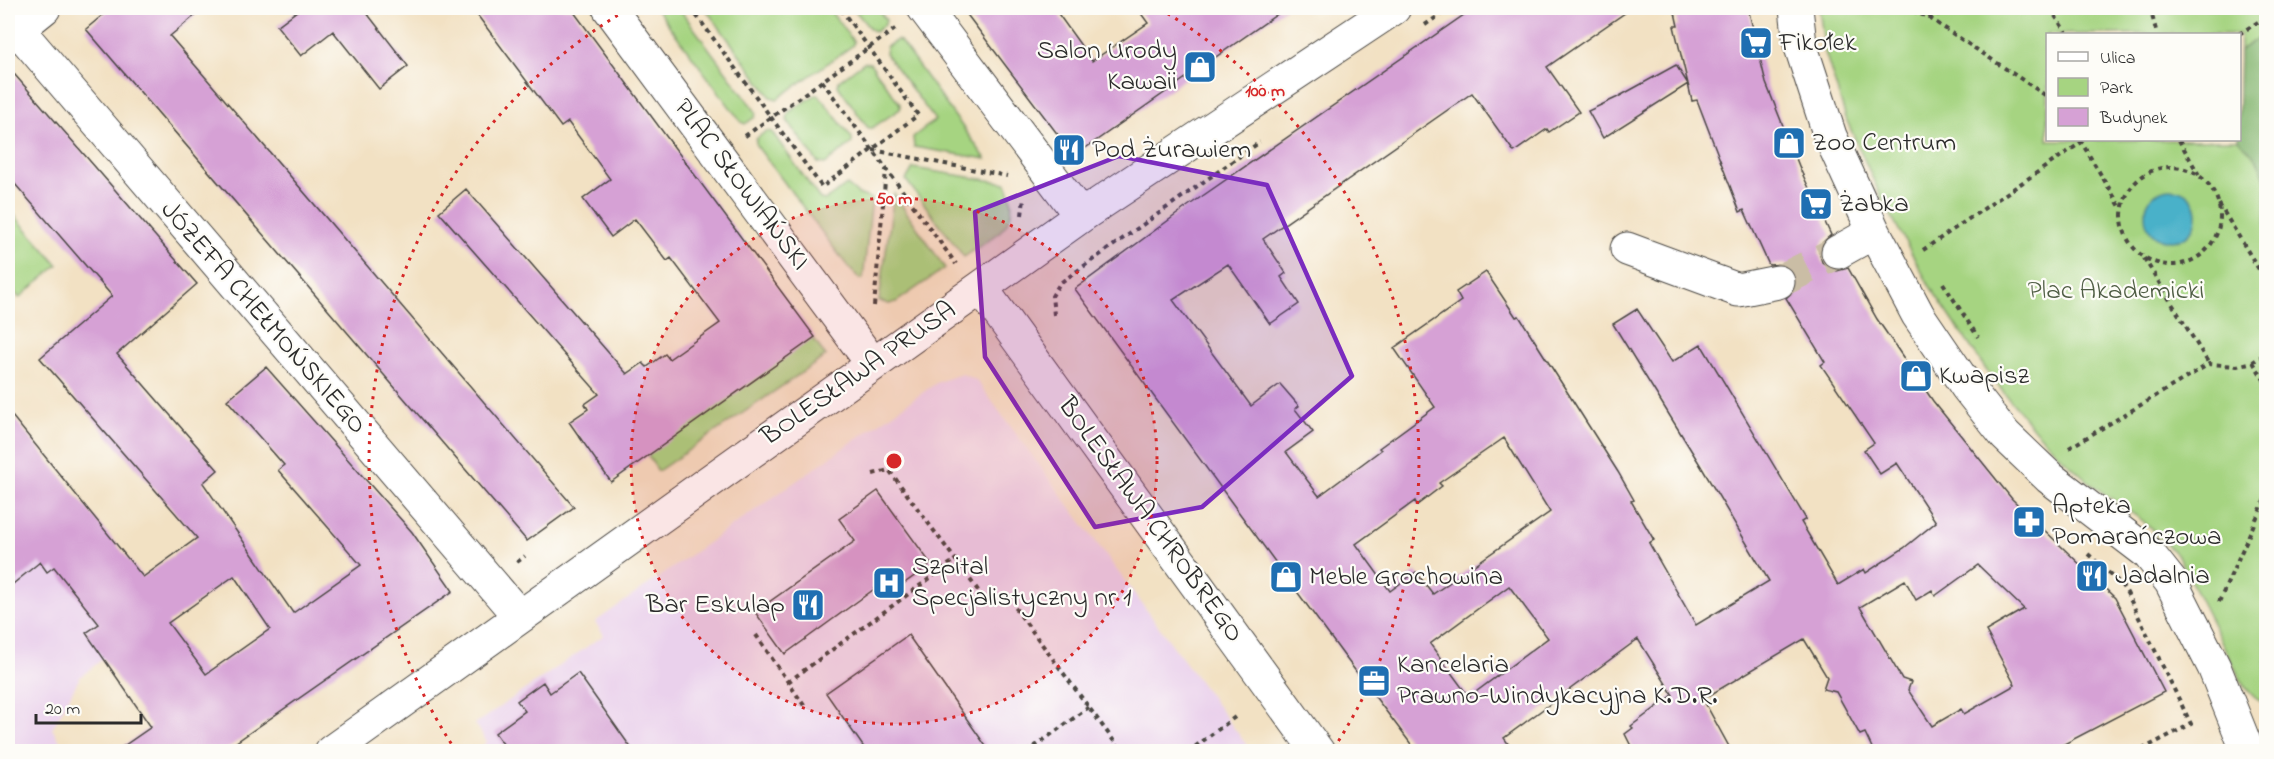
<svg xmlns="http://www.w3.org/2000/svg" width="2274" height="759" font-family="'Indie Flower',sans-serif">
<rect width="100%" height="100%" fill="#fdfcf7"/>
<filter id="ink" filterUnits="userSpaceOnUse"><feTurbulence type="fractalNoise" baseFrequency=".0167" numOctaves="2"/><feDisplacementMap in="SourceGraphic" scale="12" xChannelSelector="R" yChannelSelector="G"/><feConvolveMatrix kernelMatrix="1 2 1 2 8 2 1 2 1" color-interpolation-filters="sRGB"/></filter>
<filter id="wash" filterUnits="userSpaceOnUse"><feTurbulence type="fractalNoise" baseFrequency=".008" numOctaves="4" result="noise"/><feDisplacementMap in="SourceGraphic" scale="24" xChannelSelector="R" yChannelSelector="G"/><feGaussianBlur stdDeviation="1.35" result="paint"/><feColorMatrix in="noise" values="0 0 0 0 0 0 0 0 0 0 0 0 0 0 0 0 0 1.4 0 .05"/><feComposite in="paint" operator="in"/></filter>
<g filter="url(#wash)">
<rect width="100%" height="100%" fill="#f2e1c3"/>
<path fill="#ead1ec" d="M962 374 976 380 1251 751 474 752 487 742 475 724 604 635 595 622 938 382Z
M8 470 121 609 86 632 104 658 80 677 52 729 62 744 52 751H8Z"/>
<path fill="#a6d481" stroke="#688056" stroke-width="1.5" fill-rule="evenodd" d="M656 8H679L756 112 755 117 745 124 741 122Z
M705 8H828L854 42 852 46 777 99 771 97Z
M853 8H877L886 20 885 24 875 32 870 29Z
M1819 8H2266V703C2254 701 2246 688 2240 678L2178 556 2143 521 2095 487 2059 455 2035 430 1991 377 1929 285 1881 197 1847 121 1825 52ZM2048 34H2240V140H2048Z
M897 40 900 41 986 159 914 147 913 137 935 120 885 53 886 47Z
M864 62 870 63 900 104V109L872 128H868L838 86 839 81Z
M815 95H819L852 138V143L825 164 818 163 787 120 789 112Z
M766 131 772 132 820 199 825 200 847 185 858 194 872 199 863 279H860L849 268 756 145V139Z
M913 168 1006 183C1025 225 994 236 964 257L906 180Z
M894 194 945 268 896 302 889 304 879 301Z
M14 215 58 265 19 298 8 283V220Z
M808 332 826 356 658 471 642 447Z"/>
<path fill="#84b66f" stroke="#58704d" stroke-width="1.5" d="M2266 33V182C2261 164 2253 152 2238 140L2240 50Z"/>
<path fill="#4ab1c9" stroke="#3a6e7a" stroke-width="1.5" d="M2145 215a26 26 0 1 1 52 0a26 26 0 1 1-52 0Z"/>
<g id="blocks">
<path fill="#d6a1d5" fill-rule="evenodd" d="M111 8H204L170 36 574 507 527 541 86 29Z
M301 8H363L408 66 379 89 333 31 301 56 277 26Z
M472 8H571L815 337 611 482 569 422 588 409 585 404 599 394 439 212 466 189 627 374 643 363 647 367 665 354 669 359 720 323 671 258 667 261 635 219 611 237 583 199 610 179 568 122 561 127Z
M962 8H1054L1092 61 1148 23 1137 8H1286L1074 156Z
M1474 8H1632L1547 67 1579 112 1549 132 1547 129 1514 152 1472 93 1263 239 1286 273 1281 277 1299 304 1270 324 1228 264 1173 300 1251 406 1280 384 1299 406 1295 409 1313 432 1286 452 1319 496 1381 450 1379 448 1435 407 1394 348 1461 301 1456 292 1486 272 1516 317 1519 316 1618 472 1634 500 1631 501 1654 540 1649 543 1696 625 1769 581 1699 463 1613 324 1637 309 1672 362 1701 344 1806 519 1801 522 1838 585 1864 569 1866 573 1904 548 1936 522 1897 463 1880 474 1864 450 1874 443 1821 365 1825 362 1786 298 1796 289V278L1792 270 1785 264 1769 265 1744 210 1740 212 1697 100 1692 101 1688 84 1603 138 1588 111 1616 98 1676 65 1688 84 1674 26H1678L1674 8H1748L1766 83 1801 171 1831 235 1822 243 1819 252 1822 262 1829 268 1837 271 1848 268 1877 319 1933 401 2012 499 2115 598 2164 692 2049 752H1874L1865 733 1860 735 1836 692 1823 689 1827 677 1804 639 1703 699 1732 752H1634L1625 734 1633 728 1631 726 1673 695 1638 639 1504 738 1514 752H1417L1345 657 1075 289 1188 206ZM1504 438 1550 512 1433 594 1416 572 1390 591 1356 544 1415 501 1417 505 1442 486 1439 483ZM1978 565 2024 609 1986 631 2015 685 1964 714 1961 709 1932 726 1908 690 1911 682 1902 679 1860 607 1905 580 1916 600 1932 590 1935 596ZM1509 586 1548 638 1469 697 1430 644Z
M8 67 197 284 117 354 218 470 203 483 293 613 361 565 278 470 284 465 227 400 266 367 412 532 453 591 222 752H115L151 727 86 633 99 624 54 567 47 572 40 562 8 588V411L143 577 197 538 40 358 112 296 8 176ZM234 576 270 629 206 674 168 623Z
M878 491 931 564 892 592 884 582 785 654 755 612 855 541 839 519Z
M908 635 990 752H867L826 693Z
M578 673 634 752H509L495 733 525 711 517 701 543 682 550 693Z"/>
</g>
</g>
<g filter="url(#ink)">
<use href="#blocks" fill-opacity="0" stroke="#494642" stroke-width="1.5"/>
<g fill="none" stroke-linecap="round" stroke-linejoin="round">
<path stroke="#cabda5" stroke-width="33" stroke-dasharray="33 16" stroke-linecap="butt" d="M1778 282 1838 252"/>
<g stroke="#494642" stroke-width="35">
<path id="street" d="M609 8 872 363
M924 8 1081 216
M1796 8 1800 44 1830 136 1874 232 1918 315 1967 387 2005 435 2050 478 2148 553 2171 582 2214 667 2248 752
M8 18 520 617
M8 37 44 8
M1627 249 1738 290 1778 282
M1838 252 1874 232
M981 288 1318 752
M331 752 1081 216 1394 8"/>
</g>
<path stroke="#494642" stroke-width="4" stroke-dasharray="4.5 4.5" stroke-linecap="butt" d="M691 8 822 187 918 115 840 8
M1904 8 1928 17 2048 97
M2050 8 2067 34
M2150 8 2157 34
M1928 17 1964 8
M1425 25 1450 8
M2239 34 2266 17
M822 81 956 264
M745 136 898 27
M2080 140 2121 208
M2179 140 2199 175
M873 150 1007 176
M2122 216a49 49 0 1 1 98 0a49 49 0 1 1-98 0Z
M2219 204 2266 281
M1022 215 1024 199
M1923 250 2082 142
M2144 258 2209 364
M1943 283 1978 337
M874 306 886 170
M1054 315 1052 296 1060 283 1260 142
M2253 362 2266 383
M2069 448 2209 364 2237 366 2253 362 2266 353
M873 474 889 470 980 593
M2088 554 2120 583 2127 593 2191 724 2137 752
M517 562 525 556
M2219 602 2266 497
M1015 608 1122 752
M756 635 805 707
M788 682 955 560
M1027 752 1089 707
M1188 752 1235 717"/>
<use href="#street" stroke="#fff" stroke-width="33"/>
</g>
</g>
<path fill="#7b2cbf" fill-opacity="0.2" stroke="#7b2cbf" stroke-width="4.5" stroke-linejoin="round" d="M1119 156 1267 185 1352 376 1202 507 1095 527 985 357 975 212Z"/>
<circle cx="894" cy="461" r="263" fill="#d62828" fill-opacity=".12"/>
<g fill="none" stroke="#d62828" stroke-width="3" stroke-dasharray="3 6">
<circle cx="894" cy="461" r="263"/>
<path d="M456 751A525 525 0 0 1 628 9M1160 9A525 525 0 0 1 1332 751"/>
</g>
<defs>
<g id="supermarket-square" transform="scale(1.725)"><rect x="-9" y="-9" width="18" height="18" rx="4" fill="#1f6fb2" stroke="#fdfcf7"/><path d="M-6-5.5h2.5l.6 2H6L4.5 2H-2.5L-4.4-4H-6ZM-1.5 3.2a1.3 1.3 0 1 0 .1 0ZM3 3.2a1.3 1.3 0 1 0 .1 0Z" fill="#fff"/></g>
<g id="shop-square" transform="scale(1.725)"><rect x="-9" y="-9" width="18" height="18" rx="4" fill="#1f6fb2" stroke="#fdfcf7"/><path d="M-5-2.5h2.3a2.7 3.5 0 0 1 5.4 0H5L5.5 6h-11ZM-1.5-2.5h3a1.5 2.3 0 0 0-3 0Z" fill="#fff"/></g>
<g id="restaurant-square" transform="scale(1.725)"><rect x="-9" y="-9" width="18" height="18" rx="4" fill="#1f6fb2" stroke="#fdfcf7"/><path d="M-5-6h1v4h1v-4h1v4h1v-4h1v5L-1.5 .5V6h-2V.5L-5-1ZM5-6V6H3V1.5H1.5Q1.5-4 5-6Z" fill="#fff"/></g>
<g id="pharmacy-square" transform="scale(1.725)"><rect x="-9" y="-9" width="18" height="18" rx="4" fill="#1f6fb2" stroke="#fdfcf7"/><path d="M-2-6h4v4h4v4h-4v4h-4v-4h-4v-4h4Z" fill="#fff"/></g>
<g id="hospital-square" transform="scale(1.725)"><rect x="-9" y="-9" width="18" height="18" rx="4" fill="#1f6fb2" stroke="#fdfcf7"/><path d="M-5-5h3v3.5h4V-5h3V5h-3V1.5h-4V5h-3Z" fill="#fff"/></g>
<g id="office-square" transform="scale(1.725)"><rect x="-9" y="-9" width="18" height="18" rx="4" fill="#1f6fb2" stroke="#fdfcf7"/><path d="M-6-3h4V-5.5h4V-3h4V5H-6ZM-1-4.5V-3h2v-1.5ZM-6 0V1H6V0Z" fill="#fff"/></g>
</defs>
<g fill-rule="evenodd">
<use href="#supermarket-square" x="1756" y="43"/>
<use href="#shop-square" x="1200" y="67"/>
<use href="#shop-square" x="1789" y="143"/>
<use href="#restaurant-square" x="1069" y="150"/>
<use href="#supermarket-square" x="1816" y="204"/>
<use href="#shop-square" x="1916" y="376"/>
<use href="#pharmacy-square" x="2029" y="522"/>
<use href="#restaurant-square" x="2092" y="576"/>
<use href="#shop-square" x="1286" y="577"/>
<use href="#hospital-square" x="889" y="583"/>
<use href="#restaurant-square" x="808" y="605"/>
<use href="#office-square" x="1374" y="681"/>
</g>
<g text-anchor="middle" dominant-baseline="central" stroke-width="4.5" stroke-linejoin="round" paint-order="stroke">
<g font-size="27" fill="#2b2b2b" stroke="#fdfcf7" text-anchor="start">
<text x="1779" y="43">Fikołek</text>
<text x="1177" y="51" text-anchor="end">Salon Urody<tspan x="1177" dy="31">Kawaii</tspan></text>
<text x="1812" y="143">Zoo Centrum</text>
<text x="1092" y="150">Pod Żurawiem</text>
<text x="1839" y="204">Żabka</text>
<text x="1939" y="376">Kwapisz</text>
<text x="2052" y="506">Apteka<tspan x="2052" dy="31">Pomarańczowa</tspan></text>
<text x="912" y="567">Szpital<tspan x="912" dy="31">Specjalistyczny nr 1</tspan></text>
<text x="2115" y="576">Jadalnia</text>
<text x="1309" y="577">Meble Grochowina</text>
<text x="785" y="605" text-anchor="end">Bar Eskulap</text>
<text x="1397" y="665">Kancelaria<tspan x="1397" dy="31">Prawno-Windykacyjna K.D.R.</tspan></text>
</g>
<g font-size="27" fill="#2b2b2b" stroke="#fdfcf7">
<text transform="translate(741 185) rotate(53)">PLAC SŁOWIAŃSKI</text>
<text transform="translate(263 318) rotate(49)">JÓZEFA CHEŁMOŃSKIEGO</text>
<text transform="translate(859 374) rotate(-35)">BOLESŁAWA PRUSA</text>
<text transform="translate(1150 520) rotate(54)">BOLESŁAWA CHROBREGO</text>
</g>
<g font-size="27" fill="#505e45" stroke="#fdfcf7">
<text x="2116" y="291">Plac Akademicki</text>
</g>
</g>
<circle cx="894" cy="461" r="9" fill="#d62828" stroke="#fdfcf7" stroke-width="3"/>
<g font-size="18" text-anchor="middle" font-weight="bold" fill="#d62828" stroke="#fdfcf7" stroke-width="4.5" stroke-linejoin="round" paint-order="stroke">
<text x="1265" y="96">100 m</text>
<text x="894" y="204">50 m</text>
</g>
<rect width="2274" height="759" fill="none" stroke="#fdfcf7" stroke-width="30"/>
<rect x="2046" y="33" width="195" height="108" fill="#fdfcf7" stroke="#a9a8a5" stroke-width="1.5"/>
<rect x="2058" y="52" width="30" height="9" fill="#ffffff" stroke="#a9a8a5" stroke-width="1.5"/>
<text x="2100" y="63" font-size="18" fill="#2b2b2b">Ulica</text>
<rect x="2058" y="78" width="30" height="18" fill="#a6d481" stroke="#a9a8a5" stroke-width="1.5"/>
<text x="2100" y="93" font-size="18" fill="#2b2b2b">Park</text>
<rect x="2058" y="108" width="30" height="18" fill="#d6a1d5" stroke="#a9a8a5" stroke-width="1.5"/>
<text x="2100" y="123" font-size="18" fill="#2b2b2b">Budynek</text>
<path d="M36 714v9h105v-9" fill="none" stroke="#2b2b2b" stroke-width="3"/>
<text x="45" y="714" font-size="18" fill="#2b2b2b" stroke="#fdfcf7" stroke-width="4.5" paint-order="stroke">20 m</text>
</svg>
